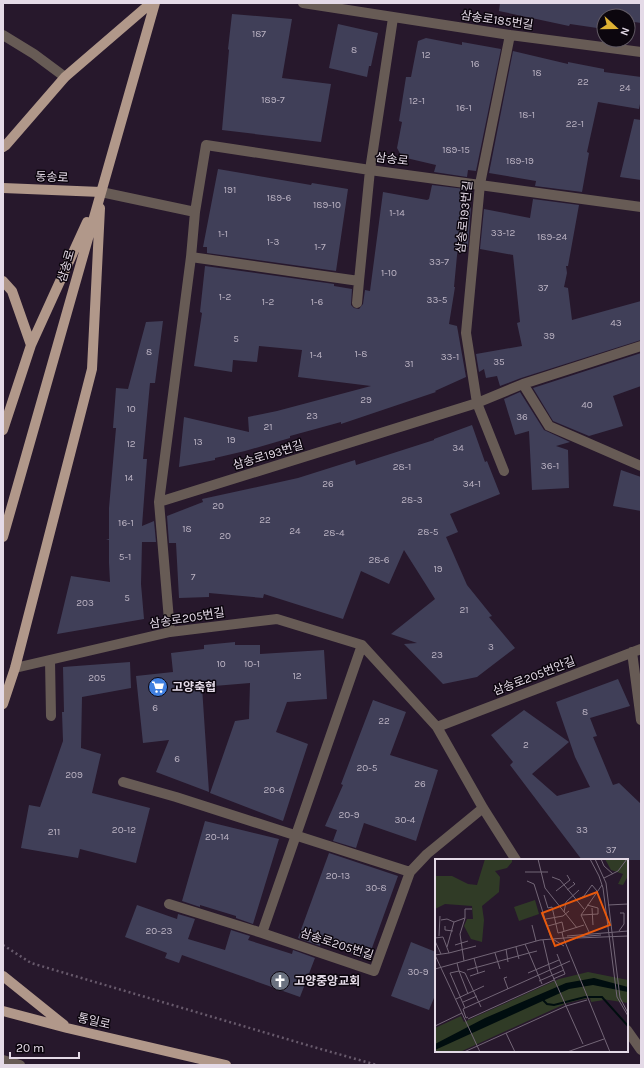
<svg xmlns="http://www.w3.org/2000/svg" width="644" height="1068" font-family="Karla,'Noto Sans KR',sans-serif">
<rect width="100%" height="100%" fill="#27182c"/>
<path fill="#403f58" d="M500 3H641V23L628 21V16H604V29L570 24 569 26 499 11Z
M232 14 292 19 282 78 331 84 321 142 222 130 229 50 228 49Z
M338 24 378 33 371 66H369L367 77 329 68Z
M426 38 462 45V42L501 49 476 171 468 170 467 177 434 172 436 165 402 157 397 148 402 122 399 121 406 77H411L418 41Z
M513 51 568 64V62L604 69V72L641 77V99L639 109 598 102 587 152 589 153 582 192 535 186 536 181 489 173Z
M634 119 641 120V180L620 177Z
M218 169 311 185 312 183 348 189 336 271 207 253V247H203Z
M432 185 465 189 461 205 471 207 468 247 458 245 454 287H455L449 324 457 326 466 377 435 391 436 392 341 424V422L290 436V438L245 451 215 458V460L179 467 184 417 249 432 248 417 277 411 371 386 298 377 302 350 259 346 257 362 233 360 232 372 194 366 202 313 200 312 205 266 334 284V286L352 289 351 305 354 308 359 309 363 304 365 290 370 291 383 192 427 200 429 199Z
M533 199 579 205 568 266H566L567 273 564 287 568 288 572 320 641 301V340L521 378 500 386 497 376 486 378 484 369 479 372 476 354 522 346 517 323 520 322 513 255 480 249 484 209 530 218Z
M163 321 155 383H150L143 459H147L142 526 154 521 156 542H142L141 584 144 619 57 634 71 576 110 582 109 563V540H106L109 539V508L116 428H113L116 388 128 389 146 322Z
M641 353V386L613 396 623 426 589 436 553 421 533 388Z
M520 392 544 430 570 442 556 446 568 450 569 488 532 490 529 431 515 435 504 399Z
M472 425 485 462 487 461 500 494 450 514 458 532 446 537 467 585 492 616 489 617 515 648 477 677 443 684 404 644 417 643 391 634 435 599 404 550 389 584 361 571 343 619 264 594 263 598 209 593V597L179 598 176 543H169L167 516 203 502 202 499 298 478 355 460 356 465 434 440V439Z
M621 470 641 477V511L613 506Z
M235 642V645H260V654L324 650 327 699 287 702 276 732 308 744 283 821 210 793 235 721 249 719 250 683 202 687 209 792 156 772 169 740 143 743 136 676 173 672 171 653 204 649V645Z
M130 662 131 688 82 697 81 748 101 754 92 793 150 808 136 863 80 849 78 858 21 848 29 805 40 807 63 741 62 712H64L63 667Z
M618 679 630 706 590 718 597 736 593 737 613 785 619 783 641 804V860H582L510 765 513 762 491 735 524 710 569 742 532 774 557 796 590 787 575 757 556 702Z
M373 700 406 712 390 755 438 770 416 841 364 823 356 848 333 841 337 830 325 826 343 785 341 784Z
M205 821 279 839 253 924 236 918V916L200 905V907L182 901Z
M329 853 398 876 368 959 328 944V945L321 942 320 946 298 938Z
M137 905 177 919 178 914 195 919 188 939 225 950 231 930 250 936 248 940 292 954 293 950 315 958 300 997 182 955 179 963 165 958 167 953 125 937Z
M411 942 436 952V993L429 1010 391 996Z"/>
<g fill="none" stroke-linecap="round" stroke-linejoin="round">
<path stroke="#67596b" stroke-width="2.5" stroke-dasharray="2 3" stroke-linecap="butt" d="M3 945 31 963 317 1048 377 1065"/>
<path stroke="#675b55" stroke-width="10" d="M303 3 510 35 641 52
M3 35 34 54 65 77
M101 192 195 212 191 257 159 502 170 632
M195 212 206 145 370 170 641 207
M191 257 359 281 370 170 393 18
M357 303 359 281
M523 384 549 426 641 466
M504 471 477 403 466 333 480 184 510 35
M159 502 477 403 523 384 641 346
M362 645 262 933 374 971 410 872 427 854 483 808
M632 652 641 720
M50 660 51 716
M15 668 170 632 277 619 362 645 437 727 483 808 516 860
M437 727 641 649
M123 782 176 797 410 872
M169 904 262 933
M627 1030 641 1050
M3 1060 20 1065"/>
<path stroke="#b1988a" stroke-width="10" d="M3 147 6 145 65 77 151 3
M3 188 101 192
M3 281 12 291 31 345
M3 430 31 345 87 222
M3 537 155 3
M3 704 15 668 92 369 100 208
M3 976 64 1025
M3 1011 67 1028 226 1065"/>
</g>
<defs>
<g id="supermarket-disc" transform="scale(1)"><circle r="9.5" fill="#3f7fe0" stroke="#0c060e"/><path d="M-6-5.5h2.5l.6 2H6L4.5 2H-2.5L-4.4-4H-6ZM-1.5 3.2a1.3 1.3 0 1 0 .1 0ZM3 3.2a1.3 1.3 0 1 0 .1 0Z" fill="#fff"/></g>
<g id="church-disc" transform="scale(1)"><circle r="9.5" fill="#6b7280" stroke="#0c060e"/><path d="M-1.2-6h2.4v3.5h3.3v2.4h-3.3V6h-2.4V-.1h-3.3v-2.4h3.3Z" fill="#fff"/></g>
</defs>
<g fill-rule="evenodd">
<use href="#supermarket-disc" x="158" y="687"/>
<use href="#church-disc" x="280" y="981"/>
</g>
<g text-anchor="middle" dominant-baseline="central" stroke-width="3" stroke-linejoin="round" paint-order="stroke">
<g font-size="10" fill="#bbb3c3">
<text x="259" y="34">187</text>
<text x="354" y="50">8</text>
<text x="426" y="55">12</text>
<text x="475" y="64">16</text>
<text x="537" y="73">18</text>
<text x="583" y="82">22</text>
<text x="625" y="88">24</text>
<text x="273" y="100">189-7</text>
<text x="417" y="101">12-1</text>
<text x="464" y="108">16-1</text>
<text x="527" y="115">18-1</text>
<text x="575" y="124">22-1</text>
<text x="456" y="150">189-15</text>
<text x="520" y="161">189-19</text>
<text x="230" y="190">191</text>
<text x="279" y="198">189-6</text>
<text x="327" y="205">189-10</text>
<text x="397" y="213">1-14</text>
<text x="503" y="233">33-12</text>
<text x="223" y="234">1-1</text>
<text x="552" y="237">189-24</text>
<text x="273" y="242">1-3</text>
<text x="320" y="247">1-7</text>
<text x="439" y="262">33-7</text>
<text x="389" y="273">1-10</text>
<text x="543" y="288">37</text>
<text x="225" y="297">1-2</text>
<text x="437" y="300">33-5</text>
<text x="268" y="302">1-2</text>
<text x="317" y="302">1-6</text>
<text x="616" y="323">43</text>
<text x="549" y="336">39</text>
<text x="236" y="339">5</text>
<text x="149" y="352">8</text>
<text x="361" y="354">1-8</text>
<text x="316" y="355">1-4</text>
<text x="450" y="357">33-1</text>
<text x="499" y="362">35</text>
<text x="409" y="364">31</text>
<text x="366" y="400">29</text>
<text x="587" y="405">40</text>
<text x="131" y="409">10</text>
<text x="312" y="416">23</text>
<text x="522" y="417">36</text>
<text x="268" y="427">21</text>
<text x="231" y="440">19</text>
<text x="198" y="442">13</text>
<text x="131" y="444">12</text>
<text x="458" y="448">34</text>
<text x="550" y="466">36-1</text>
<text x="402" y="467">28-1</text>
<text x="129" y="478">14</text>
<text x="328" y="484">26</text>
<text x="472" y="484">34-1</text>
<text x="412" y="500">28-3</text>
<text x="218" y="506">20</text>
<text x="265" y="520">22</text>
<text x="126" y="523">16-1</text>
<text x="187" y="529">18</text>
<text x="295" y="531">24</text>
<text x="428" y="532">28-5</text>
<text x="334" y="533">28-4</text>
<text x="225" y="536">20</text>
<text x="125" y="557">5-1</text>
<text x="379" y="560">28-6</text>
<text x="438" y="569">19</text>
<text x="193" y="577">7</text>
<text x="127" y="598">5</text>
<text x="85" y="603">203</text>
<text x="464" y="610">21</text>
<text x="491" y="647">3</text>
<text x="437" y="655">23</text>
<text x="221" y="664">10</text>
<text x="252" y="664">10-1</text>
<text x="297" y="676">12</text>
<text x="97" y="678">205</text>
<text x="155" y="708">6</text>
<text x="585" y="712">8</text>
<text x="384" y="721">22</text>
<text x="526" y="745">2</text>
<text x="177" y="759">6</text>
<text x="367" y="768">20-5</text>
<text x="74" y="775">209</text>
<text x="420" y="784">26</text>
<text x="274" y="790">20-6</text>
<text x="349" y="815">20-9</text>
<text x="405" y="820">30-4</text>
<text x="124" y="830">20-12</text>
<text x="582" y="830">33</text>
<text x="54" y="832">211</text>
<text x="217" y="837">20-14</text>
<text x="611" y="850">37</text>
<text x="338" y="876">20-13</text>
<text x="376" y="888">30-8</text>
<text x="159" y="931">20-23</text>
<text x="418" y="972">30-9</text>
</g>
<g font-size="12" fill="#e4dae7" stroke="#0c060e">
<text transform="translate(497 20) rotate(8)">삼송로185번길</text>
<text transform="translate(392 159) rotate(7)">삼송로</text>
<text transform="translate(52 177) rotate(3)">동송로</text>
<text transform="translate(464 217) rotate(-84)">삼송로193번길</text>
<text transform="translate(66 266) rotate(-74)">삼송로</text>
<text transform="translate(268 455) rotate(-17)">삼송로193번길</text>
<text transform="translate(187 618) rotate(-9)">삼송로205번길</text>
<text transform="translate(534 676) rotate(-21)">삼송로205번안길</text>
<text transform="translate(337 944) rotate(18)">삼송로205번길</text>
<text transform="translate(94 1021) rotate(13)">통일로</text>
</g>
<g font-size="12" font-weight="bold" fill="#e4dae7" stroke="#0c060e" text-anchor="start">
<text x="172" y="687">고양축협</text>
<text x="294" y="981">고양중앙교회</text>
</g>
</g>
<g transform="translate(435 859)">
<rect width="193" height="193" fill="#27182c"/>
<path d="M50 0H77V3L72 9 60 12 65 18 64 33 47 47 49 61 47 83 36 80 29 67 32 60H38L37 47 10 45 0 50V17H17L33 25 42 26ZM170 0H193V17L188 26 183 25 188 15 176 11ZM100 41 104 55 84 62 79 48ZM153 113 193 121V144L167 140 169 141 156 143 155 139 149 140 132 144 25 193H0V169L26 157 29 163 124 120Z" fill="#303b26"/>
<path d="M159 119 193 128V133L158 126 134 130 0 191V185L50 159 131 124Z" fill="#000d0f"/>
<path fill="none" stroke="#000d0f" stroke-width="2" d="M107 140 112 145 119 146 150 138H167L193 167"/>
<path fill="none" stroke="#736677" stroke-width="1" d="M103 0 110 29 142 69M155 0 164 17 168 29 182 138 193 157M160 0 171 24 185 139 193 154M166 0 169 7 178 15M90 13H113M117 18 125 21 149 50M169 19 183 12 192 0M92 22 99 25 116 79M132 31 140 25 138 23M121 32 135 21 132 16M109 36 113 49 117 48 123 74 127 73M141 42 149 37 157 26 162 32M173 46 193 45M157 49 158 66M129 53 131 43 144 31M146 56 163 55V49L152 46M111 60 128 57 134 52M6 61 12 60 19 63 12 88M19 63 30 59V50H37M97 66 101 82M10 67V71L18 72M113 67 127 63 129 72M184 72 189 65V54H185M154 73 146 56 167 26M4 77 5 57M132 77 193 72M128 78 127 73 149 66M128 78 175 193M0 79 8 78 14 94 0 96M116 79 129 87M142 79 193 77M108 81 115 111 148 185M0 82 6 95M20 86 33 82M81 88 84 100M71 90 73 103M102 92 94 94 107 125M14 94 41 87M60 94 65 110M0 96 45 193M39 99 43 114M29 102 25 75 30 59M22 104 24 112 30 114 46 148M0 110 105 81 166 76M32 111 94 94 90 85M93 114 124 101M35 117 50 112M72 118 69 119 73 130M118 120 130 115 122 95M104 122 129 111M21 140 49 127M28 143 42 137M30 149 135 102M30 149 15 114 24 112 33 135M30 149 28 150 31 159 33 158M33 160 119 121M0 167 27 154M71 174 80 193M29 193 131 147 152 141M132 193 169 180"/>
<path fill="#e8590c" fill-opacity="0.15" stroke="#e8590c" stroke-width="2" d="M162 33 175 66 120 87 107 54Z"/>
<rect width="193" height="193" fill="none" stroke="#e4dae7" stroke-width="2"/>
</g>
<rect width="644" height="1068" fill="none" stroke="#e4dae7" stroke-width="8"/>
<g transform="translate(616 28) rotate(111)"><circle r="19" fill="#0c060e" stroke="#625b65"/>
<path d="M0-3L7 15L0 10L-7 15Z" fill="#deb133"/>
<text y="-6" font-size="11" font-weight="bold" text-anchor="middle" fill="#e4dae7">N</text>
</g>
<path d="M10 1052v6h69v-6" fill="none" stroke="#e4dae7" stroke-width="2"/>
<text x="16" y="1052" font-size="12" fill="#e4dae7" stroke="#0c060e" stroke-width="3" paint-order="stroke">20 m</text>
</svg>
